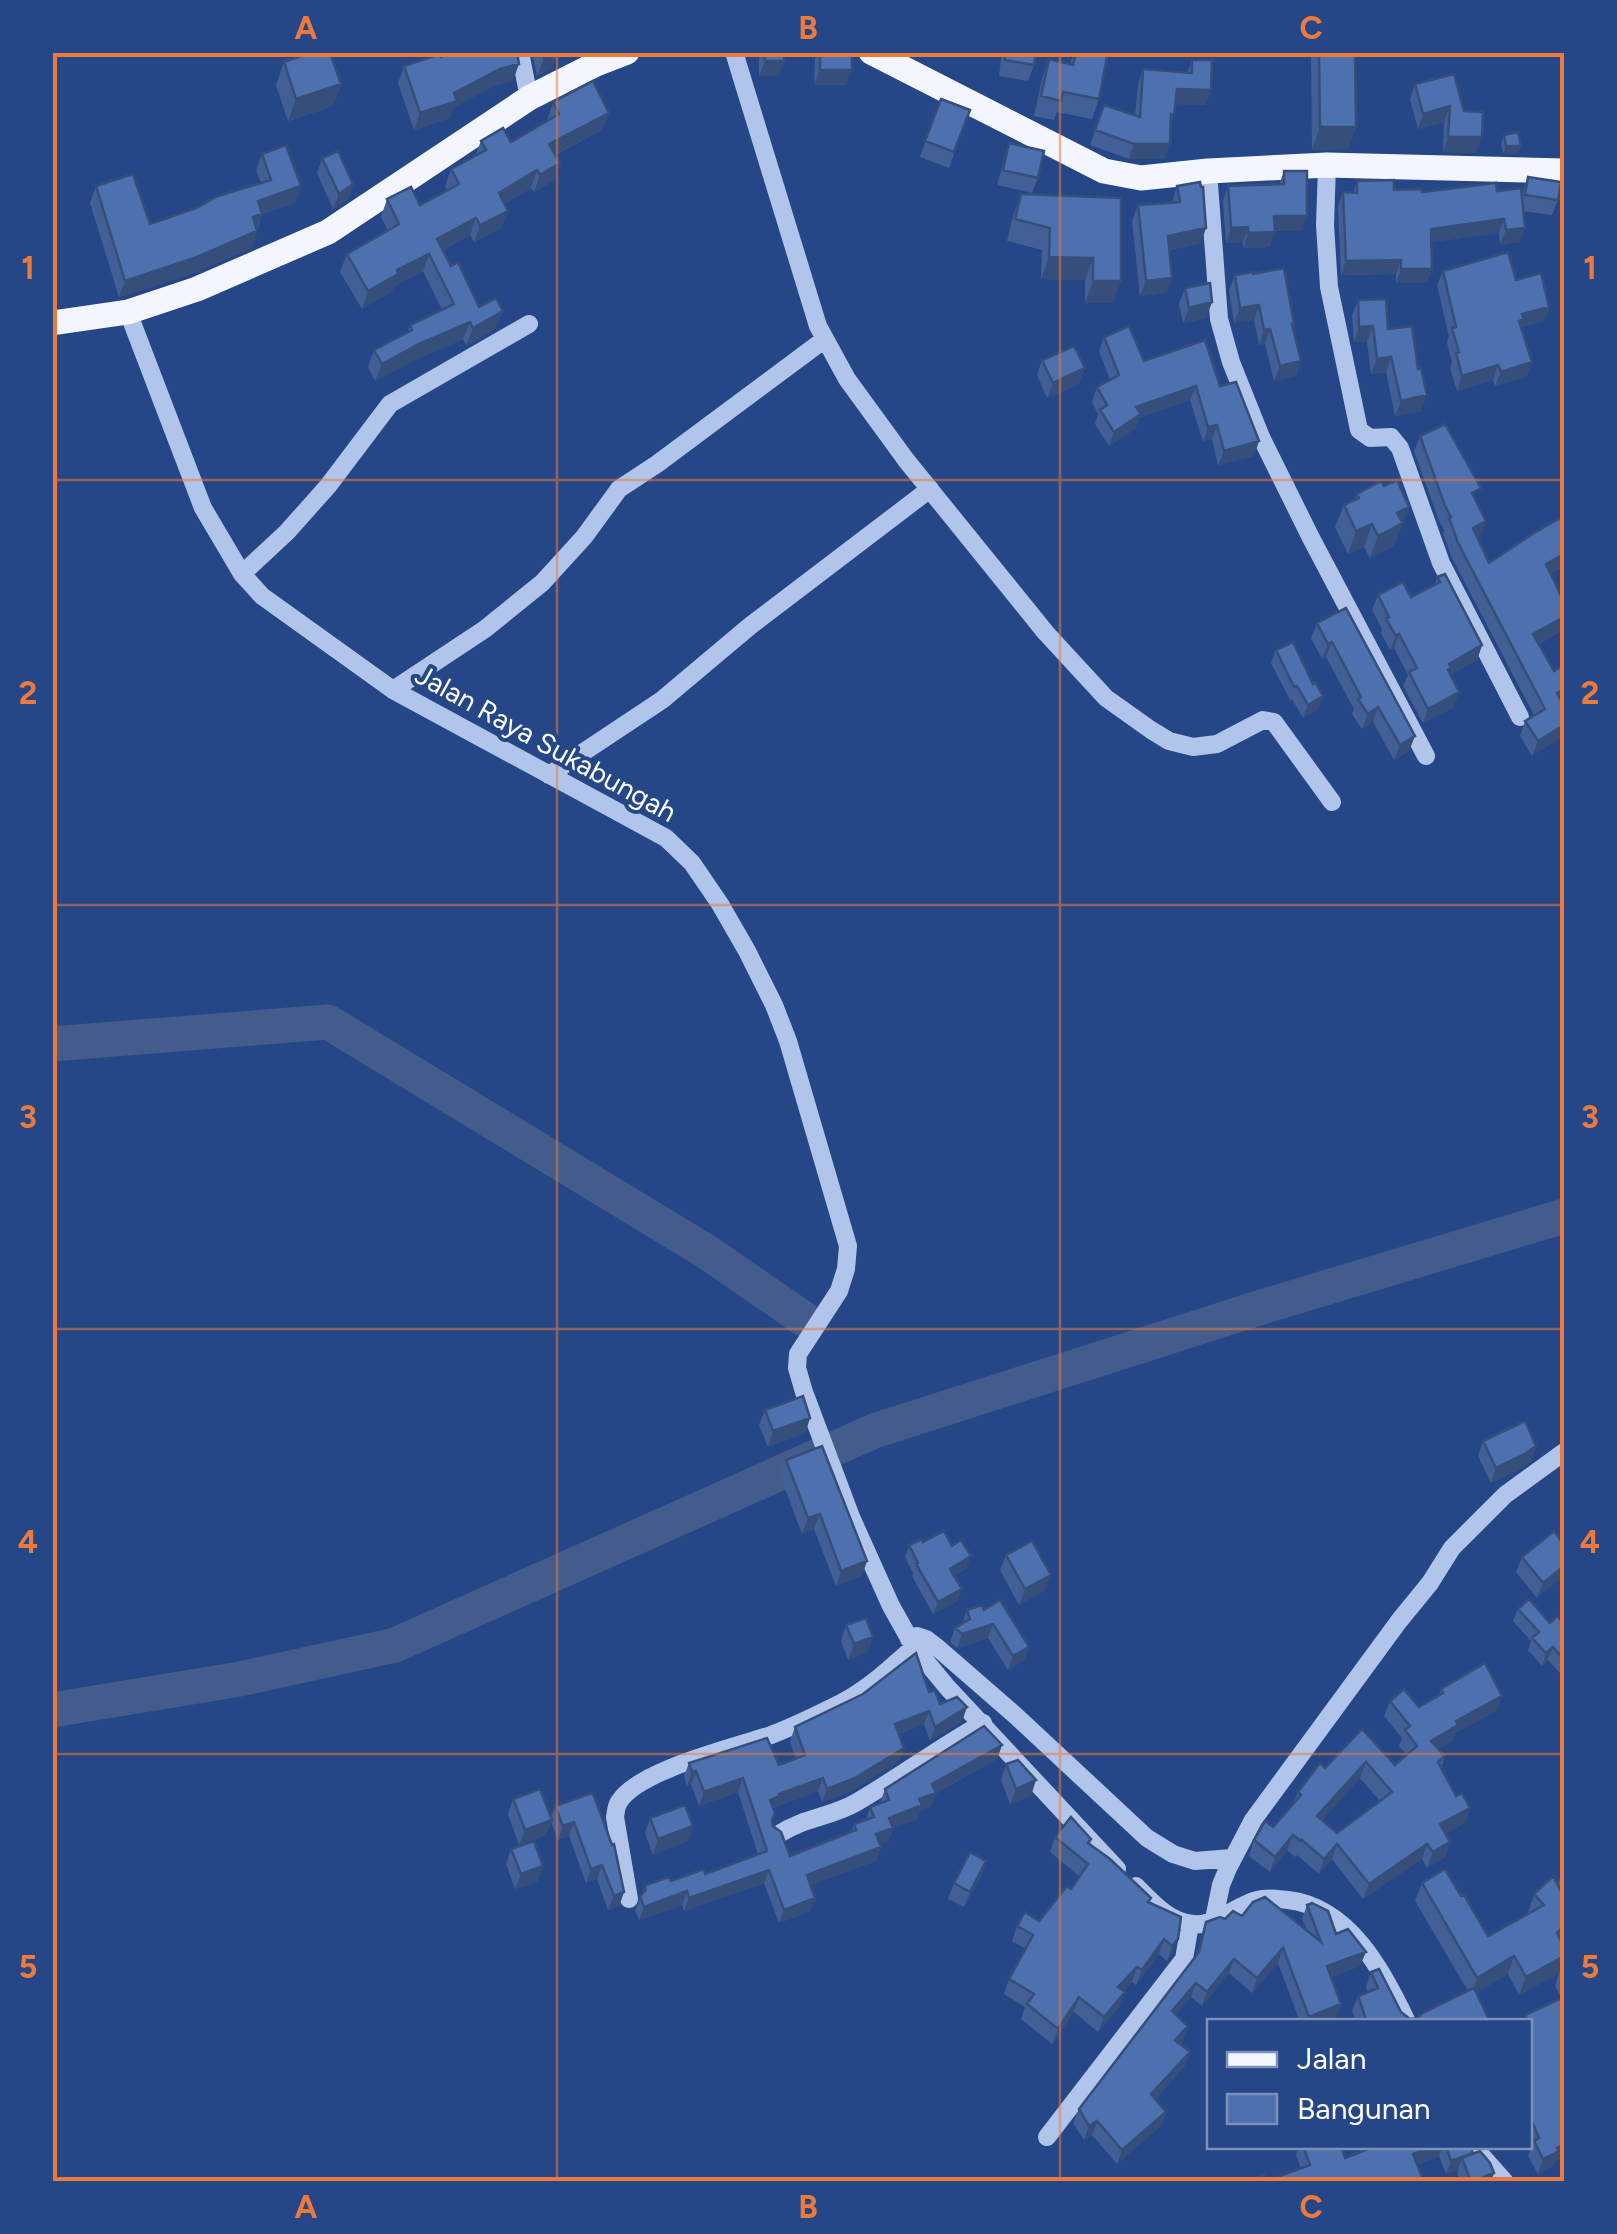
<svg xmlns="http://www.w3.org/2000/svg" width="1617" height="2234" font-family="Figtree,sans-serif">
<rect width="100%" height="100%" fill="#254787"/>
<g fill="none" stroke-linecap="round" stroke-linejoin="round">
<path stroke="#445c8b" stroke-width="35" d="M52 1044 328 1022 707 1252 804 1319
M52 1710 240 1679 395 1645 874 1431 1265 1306 1564 1216"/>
<path stroke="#b0c5e9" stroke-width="18" d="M520 52 529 98
M734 52 818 326 847 379 906 460 1046 633 1106 698 1151 730 1169 741 1193 747 1217 744 1263 720 1274 722 1332 802
M1327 165 1325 225 1329 287 1359 430 1370 438 1391 437 1400 448 1441 563 1520 717
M1208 171 1219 319 1231 362 1261 437 1311 538 1426 756
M128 312 203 508 242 574 262 596 393 690 666 838 692 863 720 904 747 951 774 1005 788 1041 848 1246 846 1269 839 1291 798 1354 797 1368 804 1392 851 1517 891 1606 914 1647 947 1687 1117 1869
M242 574 287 532 328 486 390 404 529 324
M393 690 485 629 542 583 584 537 619 489 657 464 825 339
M549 775 662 700 750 626 930 489
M909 1639 917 1636 926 1639 939 1649 1016 1716 1147 1838 1173 1854 1195 1861 1232 1858
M779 1834C805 1817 832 1817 857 1802 900 1777 940 1747 983 1723
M1136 1886C1152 1902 1169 1922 1193 1924 1214 1927 1237 1905 1257 1900 1268 1897 1277 1899 1288 1900 1349 1907 1383 1971 1407 2022
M629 1899 615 1817C616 1812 616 1806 619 1802 638 1770 736 1747 771 1735 795 1726 819 1714 841 1703 868 1689 892 1667 914 1647
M1214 1919 1221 1885 1228 1868 1253 1820 1399 1621 1430 1583 1452 1548 1505 1495 1564 1452
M1047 2137 1184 1959 1190 1924
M1473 2146 1505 2182"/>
<path stroke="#f3f6fe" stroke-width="25" d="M871 52 1104 171 1141 178 1208 171 1327 165 1564 171
M52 323 128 312 197 289 328 232 529 98 596 64 627 52"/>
</g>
<path fill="#426096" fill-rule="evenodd" d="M532 52H558L552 68 537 76Z
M759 52H784V61L779 76H759Z
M817 52H852L846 85H814L815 59Z
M1002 52H1036L1034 65 1028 81 999 76Z
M1074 52H1108L1099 99 1092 119 1057 112 1054 120 1034 116 1042 79 1049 59 1070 64Z
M1311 52H1355L1356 127 1348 149 1312 150Z
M441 57 513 81 494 86 454 107 450 118 414 130 398 83 404 66Z
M1192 60 1206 105 1175 104 1174 115 1170 126V144L1164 159H1129L1090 145 1104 105 1135 116 1138 84 1143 69 1187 73Z
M284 62 341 84 333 106 288 121 276 85Z
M1454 74 1476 153 1443 152 1444 122 1418 129 1410 99 1415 84Z
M941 99 970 110 949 168 920 157Z
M553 102 609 113 602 130 555 155 554 180 534 192 531 188 504 204 508 211 501 228 474 242 470 235 443 250 451 266 496 328 466 346 463 339 413 361 375 381 368 367 374 350 408 332 410 325 442 310 423 271 394 286 392 291 362 309 340 272 347 254 388 230 381 217 387 199 420 205 447 191 445 186 451 169 475 156 481 141 511 142 547 121Z
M1504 135 1518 154 1503 153 1501 143Z
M1009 143 1038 178 1032 193 997 185Z
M262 154 301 186 295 203 262 214 252 248 191 274 119 297 90 203 96 186 150 224 261 183 256 170Z
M322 158 353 184 348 199 333 209 317 173Z
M1284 171 1302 231H1275L1269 247 1243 248V242L1226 243 1223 201 1228 186 1279 185Z
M1528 177 1558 200 1552 215 1523 211 1520 242 1500 244 1499 233 1431 242 1427 283H1396V274L1341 275 1338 206 1343 192 1353 193 1357 181 1394 190 1422 192 1497 191 1522 195Z
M1177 186 1201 243 1169 250 1167 293 1140 296 1132 221 1138 205 1172 203Z
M1021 194 1121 198 1113 303H1085V280L1041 279 1042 250 1007 241 1013 216Z
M1443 271 1549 307 1544 321 1521 327 1532 362 1526 377 1495 386 1493 380 1457 391 1450 368 1452 362 1447 343 1449 336 1437 285Z
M1235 275 1293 328 1301 361 1296 376 1274 381 1265 344 1259 345 1254 320 1234 323 1229 290Z
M1185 288 1212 302 1206 318 1183 323 1179 304Z
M1358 300 1388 329 1418 369 1421 411 1395 416 1386 372 1371 374 1367 342H1354L1352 315Z
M1104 337 1144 361 1220 386 1259 441 1254 456 1218 465 1212 439 1203 442 1190 400 1139 418 1135 429 1109 446 1095 424 1098 414 1092 402 1097 387 1110 380 1099 351Z
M1042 360 1079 384 1047 398 1037 375Z
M1420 436 1476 501 1481 536 1478 538 1489 563 1564 516V566L1550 574 1564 629 1539 644 1564 700 1562 702 1532 756 1520 736 1525 721 1534 715 1452 558 1443 533 1444 530 1439 521 1414 451Z
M1384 486 1409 507 1394 546 1370 558 1364 547 1348 554 1335 527 1344 505 1355 500 1357 494Z
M1437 577 1482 645 1477 660 1450 675 1454 707 1423 723 1403 686 1408 675 1394 648 1390 650 1381 633 1382 629 1372 610 1378 595 1411 597 1435 585Z
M1346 608 1409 751 1394 760 1373 722 1362 729 1352 714 1354 709 1326 657 1322 659 1311 638 1317 623Z
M1276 650 1313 684 1323 696 1318 709 1303 718 1292 699 1290 700 1271 663Z
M765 1410 810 1418 805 1433 768 1447 759 1425Z
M1483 1441 1536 1446 1531 1461 1517 1471 1491 1483 1478 1456Z
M786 1460 862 1576 836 1586 814 1529 802 1534 780 1475Z
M923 1542 952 1546 967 1568 954 1576 962 1589 957 1601 933 1614 912 1576 913 1573 905 1557 909 1545Z
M1564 1545 1537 1598 1516 1572 1522 1557Z
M1006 1555 1045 1590 1019 1605 1000 1570Z
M1518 1609 1550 1623 1564 1624V1669L1560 1673 1548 1660 1542 1666 1528 1650 1531 1641 1513 1621Z
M967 1610H984L1029 1647 1024 1660 1008 1670 988 1638 957 1648 950 1642 955 1628 962 1624Z
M846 1625 868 1652 848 1660 841 1641Z
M1441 1689 1502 1696 1496 1711 1455 1733 1453 1740 1438 1749 1445 1756 1441 1768 1456 1796 1470 1808 1465 1823 1445 1834 1450 1842 1445 1857 1427 1868 1422 1859 1363 1899 1332 1859 1319 1874 1297 1855 1295 1857 1287 1850 1270 1872 1249 1856 1254 1840 1273 1827 1293 1804 1298 1792 1325 1768 1362 1729 1395 1765 1407 1755 1399 1746 1402 1738 1384 1716 1390 1701 1419 1707 1439 1695ZM1360 1778 1380 1801 1337 1833 1322 1820Z
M929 1692 940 1704 967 1707 962 1721 930 1741 924 1724 899 1734 904 1748 899 1761 850 1792 822 1802 818 1791 776 1807 774 1810 772 1820 773 1826 790 1856 852 1831 854 1824 866 1820 870 1807 880 1803 885 1789 1002 1745 997 1759 936 1793 931 1806 920 1811 917 1819 893 1828 888 1842 880 1844 881 1847 876 1861 810 1885 815 1898 810 1911 779 1923 764 1883 684 1911 682 1905 639 1920 635 1910 646 1885 705 1874 758 1854 738 1792 699 1806 691 1784 687 1786 684 1776 689 1763 779 1765 796 1759 790 1741 795 1727Z
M1006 1764 1031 1796 1010 1804 1001 1780Z
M592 1793 624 1892 619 1906 608 1910 597 1879 586 1883 569 1836 558 1840 551 1822 546 1835 519 1845 508 1814 513 1799 551 1818 555 1806Z
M650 1818 693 1826 688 1841 653 1855 645 1833Z
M1055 1837 1091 1839 1090 1844 1149 1902 1181 1917 1172 1954 1167 1961 1159 1954 1136 1985 1132 1982 1123 1991 1119 2007 1098 2032 1074 2012 1052 2044 1021 2019 1025 2007 1004 1994 1009 1979 1026 1949 1012 1941 1017 1926 1039 1921 1071 1889 1080 1877 1050 1852Z
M511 1849 538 1881 515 1889 506 1864Z
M986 1861 981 1876 964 1907 948 1899 954 1883Z
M1564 1866V1937L1561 1940 1563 1969 1564 1968V2157L1555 2161 1553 2166 1538 2174 1528 2156 1531 2148 1530 2144V2022H1523L1525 2015 1561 1998 1555 1986 1559 1973 1519 1995 1508 1974 1476 1993 1490 2022H1356L1352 2011 1358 1996 1368 1992 1366 1987 1371 1972 1401 2012 1410 2019 1417 2018 1468 1991 1415 1901 1422 1883 1488 1936 1528 1913 1534 1894 1558 1884Z
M1307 1905 1336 1934 1360 1966 1331 1977 1336 2018 1328 2022H1300L1278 1963 1252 1993 1229 1973 1202 2006 1191 1997 1176 2014 1188 2026 1183 2040 1180 2044 1190 2052 1184 2067 1155 2099 1166 2112 1161 2126 1117 2164 1092 2135 1084 2140 1073 2123 1079 2109 1196 1956 1206 1922 1242 1916 1307 1930 1302 1919Z
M1299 2146H1341L1345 2158 1370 2149 1369 2146H1470L1491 2182H1460L1457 2173 1458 2170 1446 2174 1439 2156 1417 2165 1266 2181 1301 2169 1296 2155Z"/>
<path fill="#364e7a" d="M555 52H558L552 68 537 76 544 59Z
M765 61H784L779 76H759Z
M519 64 513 81 494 86 454 107 450 118 414 130 420 113 500 69Z
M820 70H852L846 85H814Z
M341 84 333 106 288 121 296 99Z
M1177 89 1211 90 1206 105 1171 104Z
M1450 106 1444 122 1418 129 1423 114Z
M609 113 602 130 542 161 549 144Z
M1320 127H1356L1348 149 1312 150Z
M1448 137H1482L1476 153 1443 152Z
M1134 144H1170L1164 159H1129Z
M1506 146H1521L1518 154 1503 153Z
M560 163 554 180 534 192 540 175Z
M537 170 531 188 492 211 499 193Z
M353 184 348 199 333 209 339 194Z
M301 186 295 203 252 217 258 201Z
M508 211 501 228 474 242 480 225Z
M262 214 256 231 253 217Z
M1274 216H1307L1302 231H1268Z
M476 218 470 235 431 256 437 239Z
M1504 219 1499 233 1426 243 1431 229Z
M1248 227 1243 242 1226 243 1231 228Z
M1206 228 1201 243 1162 251 1168 236Z
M1525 228 1520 242 1500 244 1506 230Z
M257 231 252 248 191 274 119 297 125 281Z
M1275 232 1269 247 1243 248 1248 233Z
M429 254 423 271 394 286 392 291 362 309 368 291 397 270Z
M1049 257 1093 258 1085 280 1041 279Z
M1401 260 1396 274 1341 275 1346 261Z
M1401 269H1432L1427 283H1396Z
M1172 278 1167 293 1140 296 1146 281Z
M1093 281H1121L1113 303H1085Z
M1212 302 1206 318 1183 323 1189 308Z
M1259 305 1254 320 1234 323 1240 308Z
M1549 307 1544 321 1521 327 1514 336 1522 314Z
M503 311 496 328 466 346 473 328Z
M470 322 463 339 413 361 375 381 382 364 419 344Z
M1373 326 1367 342H1354L1359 327Z
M1270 329 1265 344 1259 345 1264 330Z
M1391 357 1386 372 1371 374 1377 359Z
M1301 361 1296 376 1274 381 1280 366Z
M1532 362 1526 377 1495 386 1501 372Z
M1498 365 1493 380 1457 391 1462 376Z
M1085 368 1079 384 1047 398 1053 383Z
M1196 386 1190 400 1139 418 1135 429 1109 446 1114 432 1136 407Z
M1427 395 1421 411 1395 416 1401 401Z
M1217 425 1212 439 1203 442 1208 427Z
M1259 441 1254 456 1218 465 1224 451Z
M1409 507 1394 546 1370 558 1378 536 1397 513Z
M1486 521 1481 536 1468 543 1473 528Z
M1372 524 1364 547 1348 554 1356 531Z
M1564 554V566L1541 579 1546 564Z
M1564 617V629L1528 649 1533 634Z
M1399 634 1394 648 1390 650 1396 636Z
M1332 642 1326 657 1322 659 1328 644Z
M1482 645 1477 660 1449 676 1446 683 1449 664Z
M1564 689V700L1551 708 1557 693Z
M1459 692 1454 707 1423 723 1428 709Z
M1323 696 1318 709 1303 718 1308 705Z
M1378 707 1373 722 1362 729 1368 714Z
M1564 725V736L1532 756 1538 741Z
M1415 736 1409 751 1394 760 1400 745Z
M810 1418 805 1433 768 1447 773 1431Z
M1536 1446 1531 1461 1517 1471 1491 1483 1496 1468Z
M820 1514 814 1529 802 1534 808 1518Z
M971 1556 967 1568 946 1581 950 1569Z
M867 1561 862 1576 836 1586 841 1571Z
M1564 1566V1576L1537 1598 1543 1583Z
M1051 1575 1045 1590 1019 1605 1025 1589Z
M962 1589 957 1601 933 1614 938 1602Z
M993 1624 988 1638 957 1648 962 1634Z
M873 1637 868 1652 848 1660 854 1644Z
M1029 1647 1024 1660 1008 1670 1013 1656Z
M1553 1647 1548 1660 1542 1666 1546 1653Z
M1502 1696 1496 1711 1455 1733 1453 1740 1426 1756 1431 1741 1456 1721Z
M967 1707 962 1721 930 1741 935 1727Z
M929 1711 924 1724 890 1737 895 1724Z
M1002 1745 997 1759 935 1793H936L931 1806 920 1811 917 1819 893 1828 888 1842 871 1848 876 1834 889 1818 919 1799 932 1784Z
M904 1748 899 1761 850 1792 822 1802 827 1789Z
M1366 1762 1360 1778 1312 1831 1317 1816Z
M696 1771 691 1784 687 1786 692 1772Z
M743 1778 738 1792 699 1806 704 1792Z
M823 1778 818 1791 776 1807 775 1810 765 1814 770 1800 779 1794Z
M1036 1780 1031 1796 1010 1804 1016 1789Z
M1470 1808 1465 1823 1434 1840 1440 1824Z
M552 1820 546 1835 519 1845 525 1830Z
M574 1822 569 1836 558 1840 563 1826Z
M693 1826 688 1841 653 1855 658 1839Z
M1293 1835 1287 1850 1270 1872 1275 1857Z
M1450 1842 1445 1857 1427 1868 1433 1852Z
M1337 1844 1332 1859 1319 1874 1324 1859Z
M1427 1844 1422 1859 1363 1899 1369 1884Z
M881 1847 876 1861 802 1888 807 1875Z
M986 1861 981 1876 964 1907 970 1892Z
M602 1865 597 1879 586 1883 591 1869Z
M543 1866 538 1881 515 1889 521 1874Z
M769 1870 764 1883 684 1911 689 1898Z
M687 1891 682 1905 639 1920 644 1907Z
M624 1892 619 1906 608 1910 614 1896Z
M815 1898 810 1911 779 1923 784 1910Z
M1564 1926V1937L1551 1951 1557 1933Z
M1164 1939 1159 1954 1136 1985 1142 1970Z
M1178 1939 1172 1954 1167 1961 1172 1946Z
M1283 1948 1278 1963 1252 1993 1257 1978Z
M1366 1952 1360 1966 1322 1981 1327 1966Z
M1514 1956 1508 1974 1471 1996 1477 1978Z
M1564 1956V1964L1562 1972 1560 1970 1559 1973 1519 1995 1526 1977Z
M1234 1959 1229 1973 1202 2006 1207 1992Z
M1137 1967 1132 1982 1113 2002 1118 1987Z
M1196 1983 1191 1997 1167 2025 1172 2011Z
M1125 1992 1119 2007 1098 2032 1104 2017Z
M1079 1997 1074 2012 1052 2044 1058 2029Z
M1341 2004 1336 2018 1328 2022H1307L1309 2017Z
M1188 2026 1183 2040 1170 2054 1175 2040Z
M1190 2052 1184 2067 1146 2108 1151 2094Z
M1166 2112 1161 2126 1117 2164 1122 2150Z
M1097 2121 1092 2135 1084 2140 1089 2126Z
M1564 2144V2157L1555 2161 1553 2166 1538 2174 1543 2159Z
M1434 2146H1443L1439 2156 1408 2168 1413 2154Z
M1473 2153 1462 2158 1458 2170 1446 2174 1451 2161Z
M1494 2173 1491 2182H1472Z"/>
<path fill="#4d70af" stroke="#364e7a" stroke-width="2.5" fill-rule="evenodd" d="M312 52H330L341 84 296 99 284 62Z
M450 52H517L519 64 500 69 454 93 457 101 420 113 404 66 440 54 441 57Z
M542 52H555L544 59Z
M765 52H784V61H765Z
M820 52H852V70H820Z
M1006 52H1036L1034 65 1005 60Z
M1076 52H1108L1099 99 1063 92 1061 101 1041 96 1049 59 1073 65Z
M1319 52H1355L1356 127H1320Z
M1192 60H1212L1211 90 1177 89 1174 115 1171 114 1170 144H1134L1095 130 1104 105 1140 117 1143 69 1192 73Z
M1454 74 1464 111 1483 112 1482 137H1448L1450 106 1423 114 1415 84Z
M593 81 609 113 549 144 560 163 540 175 537 170 499 193 508 211 480 225 476 218 437 239 451 266 458 262 479 307 496 298 503 311 473 328 470 322 419 344 382 364 374 350 412 330 410 325 454 304 429 254 397 270 398 274 368 291 347 254 399 224 387 199 411 187 420 205 459 184 451 169 486 150 481 141 503 128 511 142 559 114 553 102Z
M941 99 970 110 954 152 925 141Z
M1518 132 1521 146H1506L1504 135Z
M1009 143 1044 151 1038 178 1003 170Z
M286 145 301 186 258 201 262 214 253 217 257 231 197 257 125 281 96 186 133 174 150 224 196 208 218 196 271 180 262 154Z
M338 151 353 184 339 194 322 158Z
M1284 171H1307V216H1274L1275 232 1248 233V227L1231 228 1228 186 1284 184Z
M1528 177 1561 182 1558 200 1525 195Z
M1394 180V190L1422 189V192L1496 183 1497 191 1521 188 1525 228 1506 230 1504 219 1431 229 1432 269H1401V260L1346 261 1343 192 1357 193V181Z
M1200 182 1201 187H1203L1206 228 1168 236 1172 278 1146 281 1138 205 1180 202 1177 186Z
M1021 194 1121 198V281H1093V258L1049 257 1050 228 1015 219Z
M1508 252 1516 280 1541 273 1549 307 1522 314 1524 319 1519 321 1532 362 1501 372 1498 365 1462 376 1456 353 1459 352 1452 328 1456 327 1443 271Z
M1284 268 1294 324H1292L1301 361 1280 366 1270 329 1264 330 1259 305 1240 308 1235 275 1253 272V274Z
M1210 283 1212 302 1189 308 1185 288Z
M1386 299 1388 329 1412 326 1418 369 1421 368 1427 395 1401 401 1391 357 1377 359 1373 326 1359 327 1358 300Z
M1129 326 1144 361 1205 340 1220 386 1236 382 1259 441 1224 451 1217 425 1208 427 1196 386 1136 407 1141 414 1114 432 1100 410 1107 405 1097 387 1119 375 1104 337Z
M1074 346 1085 368 1053 383 1042 360Z
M1445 424 1481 488 1472 493 1486 521 1473 528 1489 563 1534 533 1564 516V554L1546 564 1564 602V617L1533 634 1554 671 1561 667 1564 673V689L1557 693 1564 706V725L1538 741 1525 721 1545 709 1458 543 1449 518 1451 517 1445 506 1420 436Z
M1397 480 1409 507 1397 513 1403 523 1378 536 1372 524 1356 531 1344 505 1359 498 1357 494 1381 481 1384 486Z
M1445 574 1482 645 1449 664 1451 668 1448 670 1459 692 1428 709 1409 672 1417 668 1399 634 1396 636 1386 619 1389 617 1378 595 1403 582 1411 597 1440 582 1437 577Z
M1346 608 1415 736 1400 745 1378 707 1368 714 1358 699 1361 697 1332 642 1328 644 1317 623Z
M1293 642 1313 684 1315 682 1323 696 1308 705 1297 686 1294 687 1276 650Z
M803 1396 810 1418 773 1431 765 1410Z
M1525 1421 1536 1446 1523 1455 1496 1468 1483 1441Z
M822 1446 867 1561 841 1571 820 1514 808 1518 786 1460Z
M944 1531 952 1546 961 1540 971 1556 950 1569 962 1589 938 1602 916 1564 918 1563 909 1545 922 1539 923 1542Z
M1554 1531 1564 1545V1566L1543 1583 1522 1557Z
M1032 1541 1051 1575 1025 1589 1006 1555Z
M1529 1599 1550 1623 1557 1616 1564 1624V1660L1553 1647 1546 1653 1532 1638 1539 1632 1518 1609Z
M1000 1600 1029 1647 1013 1656 993 1624 962 1634 955 1628 970 1619 967 1610 982 1605 984 1610Z
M866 1618 873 1637 854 1644 846 1625Z
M916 1653 929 1692 935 1690 940 1704 957 1697 967 1707 935 1727 929 1711 895 1724 904 1748 855 1778 827 1789 823 1778 779 1794 780 1796 770 1800 775 1813 772 1820 773 1826 781 1832 790 1856 856 1830 854 1824 874 1817 870 1807 889 1800 885 1789 984 1726 1002 1745 932 1784 936 1793 919 1799 922 1805 889 1818 893 1828 876 1834 881 1847 807 1875 815 1898 784 1910 769 1870 689 1898 687 1891 644 1907 640 1896 645 1891 646 1885 669 1877 671 1881 704 1869 705 1874 767 1851 743 1778 704 1792 696 1771 692 1772 689 1763 767 1738 779 1765 805 1755 795 1727 863 1694Z
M1485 1663 1502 1696 1456 1721 1458 1725 1431 1741 1445 1756 1438 1762 1456 1796 1462 1793 1470 1808 1440 1824 1450 1842 1433 1852 1427 1844 1369 1884 1337 1844 1324 1859 1302 1840 1301 1841 1293 1835 1275 1857 1254 1840 1265 1821 1273 1827 1301 1795 1298 1792 1320 1763 1325 1768 1362 1729 1395 1765 1417 1746 1405 1730 1410 1726 1390 1701 1404 1689 1419 1707 1443 1693 1441 1689ZM1366 1762 1392 1792 1337 1833 1317 1816Z
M1018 1760 1036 1780 1016 1789 1006 1764Z
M540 1789 552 1820 525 1830 513 1799Z
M592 1793 594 1796 612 1845 614 1844 624 1892 614 1896 602 1865 591 1869 574 1822 563 1826 555 1806Z
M685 1805 693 1826 658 1839 650 1818Z
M1071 1817 1091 1839 1088 1843 1110 1859 1151 1898 1148 1902 1181 1917 1178 1939 1172 1946 1164 1939 1142 1970 1137 1967 1118 1987 1125 1992 1104 2017 1079 1997 1058 2029 1027 2004 1034 1994 1009 1979 1033 1935 1017 1926 1025 1912 1039 1921 1067 1886 1071 1889 1088 1864 1055 1837Z
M534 1841 543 1866 521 1874 511 1849Z
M970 1852 986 1861 970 1892 954 1883Z
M1445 1869 1461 1896 1464 1895 1488 1936 1544 1905 1534 1894 1553 1876 1564 1897V1926L1557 1933 1564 1947V1956L1526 1977 1514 1956 1477 1978 1422 1883Z
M1265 1897 1321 1942 1307 1905 1312 1903 1328 1911 1336 1934 1348 1929 1366 1952 1327 1966 1341 2004 1309 2017 1283 1948 1257 1978 1234 1959 1207 1992 1196 1983 1172 2011 1188 2026 1175 2040 1190 2052 1151 2094 1166 2112 1122 2150 1097 2121 1089 2126 1079 2109 1199 1952 1206 1922 1220 1917 1225 1919 1233 1911 1242 1916 1253 1902Z
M1379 1969 1401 2012 1410 2019 1417 2018 1423 2013 1474 1988 1490 2022H1367L1358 1996 1378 1988 1371 1972Z
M1564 1997V2144L1557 2148 1559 2151 1543 2159 1534 2141 1539 2138 1530 2117V2025L1525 2015Z
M1303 2146H1341L1345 2158 1376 2146H1434L1413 2154 1424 2182H1247L1264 2175 1266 2181 1310 2165Z
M1446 2146H1470L1473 2153 1451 2161Z
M1480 2151 1490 2163 1494 2173 1471 2182 1462 2158Z"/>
<path fill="none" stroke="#ed7a3d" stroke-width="2.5" stroke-opacity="0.55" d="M557 52V2182M1060 52V2182M52 480H1564M52 905H1564M52 1329H1564M52 1754H1564"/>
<g text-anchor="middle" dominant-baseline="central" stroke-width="8" stroke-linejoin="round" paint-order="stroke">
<g font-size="28" fill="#fff" stroke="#254787">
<text transform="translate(546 743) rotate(29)">Jalan Raya Sukabungah</text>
</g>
</g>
<rect width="1617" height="2234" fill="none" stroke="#254787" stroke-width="110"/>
<rect x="1207" y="2019" width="325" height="130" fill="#254787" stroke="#7c91b7" stroke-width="2.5"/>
<rect x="1227" y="2052" width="50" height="15" fill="#f3f6fe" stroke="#7c91b7" stroke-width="2.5"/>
<text x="1297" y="2069" font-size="30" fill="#ffffff">Jalan</text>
<rect x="1227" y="2094" width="50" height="30" fill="#4d70af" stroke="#7c91b7" stroke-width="2.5"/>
<text x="1297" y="2119" font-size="30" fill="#ffffff">Bangunan</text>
<rect x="55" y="55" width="1507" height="2124" fill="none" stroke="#ed7a3d" stroke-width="4"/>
<g font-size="32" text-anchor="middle" font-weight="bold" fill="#ed7a3d">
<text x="306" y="39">A</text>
<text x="808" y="39">B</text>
<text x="1311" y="39">C</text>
<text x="28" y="279">1</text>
<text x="1590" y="279">1</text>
<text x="28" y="704">2</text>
<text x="1590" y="704">2</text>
<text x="28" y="1128">3</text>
<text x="1590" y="1128">3</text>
<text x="28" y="1553">4</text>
<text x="1590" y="1553">4</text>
<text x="28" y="1978">5</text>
<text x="1590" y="1978">5</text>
<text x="306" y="2218">A</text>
<text x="808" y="2218">B</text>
<text x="1311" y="2218">C</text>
</g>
</svg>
